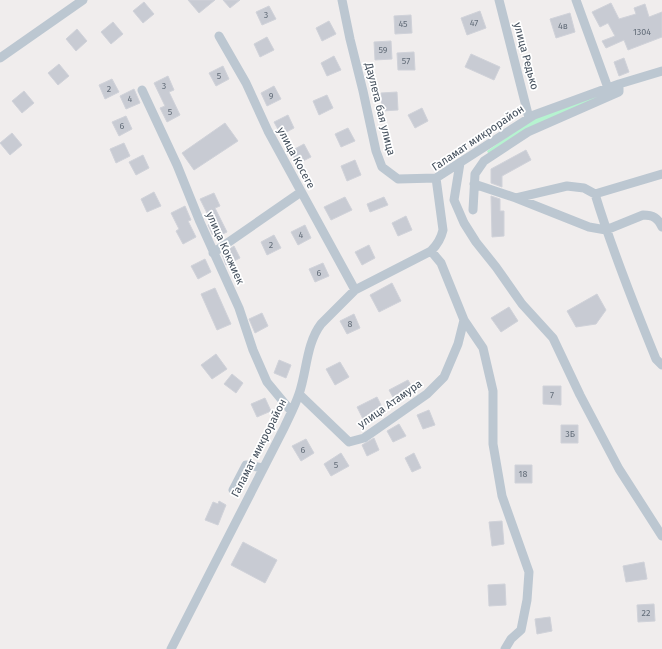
<svg xmlns="http://www.w3.org/2000/svg" width="662" height="649" font-family="'Fira Sans',sans-serif">
<rect width="100%" height="100%" fill="#f0eded"/>
<path fill="#b6f3d0" d="M606 91V98L489 155 487 151 534 118Z"/>
<path fill="#c8cbd3" stroke="#d0d2d9" d="M188 0H215L199 13Z
M223 0H240L230 8Z
M144 2 154 14 143 23 133 11Z
M611 3 619 19 636 14 634 8 645 4 649 17 662 12V37L628 50 624 40 606 48 602 41 615 36 608 23 600 27 592 12Z
M269 6 276 19 262 25 256 12Z
M480 11 486 28 467 35 461 18Z
M570 13 575 32 556 38 550 19Z
M411 15 412 33 395 34 394 16Z
M329 21 336 34 322 41 316 28Z
M113 22 123 34 111 44 101 32Z
M77 29 87 41 76 51 66 39Z
M267 37 274 50 260 57 254 44Z
M391 41 392 59 375 60 374 42Z
M414 52 415 70H398L397 53Z
M471 54 500 67 494 80 465 67Z
M334 56 341 70 327 76 321 63Z
M624 58 629 72 619 76 614 62Z
M59 64 69 76 58 85 48 73Z
M223 66 229 79 216 86 209 73Z
M168 76 174 90 169 92 180 115 167 122 160 108 165 106 154 83Z
M112 79 119 92 105 99 99 85Z
M274 86 281 99 267 106 261 93Z
M134 89 140 103 126 109 120 96Z
M24 91 34 103 22 113 12 101Z
M397 92 398 110 382 111 381 93Z
M327 95 333 108 319 115 313 101Z
M422 108 428 121 415 128 408 115Z
M288 115 294 128 281 135 274 122Z
M126 116 132 129 119 136 112 122Z
M225 123 238 141 194 170 182 153Z
M348 128 355 141 341 147 335 134Z
M12 133 22 145 10 155 0 143Z
M124 143 130 156 116 163 110 149Z
M304 144 311 157 297 164 291 151Z
M526 150 531 160 502 176V187L491 183V169Z
M143 155 149 168 136 175 129 162Z
M355 160 361 175 347 181 341 166Z
M154 192 161 206 147 212 141 199Z
M214 193 220 206 215 208 227 232 214 238 208 225 212 223 200 199Z
M491 196 500 199V211H504V236L492 237Z
M345 197 352 210 331 220 324 207Z
M384 197 388 205 370 212 367 204Z
M185 206 191 220 188 221 196 237 183 244 176 231 179 229 171 213Z
M406 216 412 230 398 236 392 223Z
M305 225 311 238 298 245 291 232Z
M274 235 281 248 267 255 261 242Z
M369 245 375 258 362 265 355 252Z
M234 246 240 258 226 265 222 254Z
M205 259 211 272 198 279 191 266Z
M323 263 329 276 315 282 309 269Z
M392 283 401 301 379 312 370 295Z
M215 288 231 324 217 330 201 294Z
M597 294 606 310 596 324 576 327 567 311Z
M509 307 518 321 501 332 491 318Z
M262 313 268 326 255 333 249 319Z
M354 314 360 328 347 334 340 321Z
M216 354 227 369 212 379 201 365Z
M279 360 291 365 286 378 274 373Z
M340 362 349 377 335 385 326 369Z
M232 374 243 383 236 393 224 384Z
M408 380 413 389 394 399 389 390Z
M543 386H561V405L543 404Z
M377 397 385 413 365 423 357 407Z
M265 398 271 411 257 417 251 404Z
M429 410 435 425 423 429 417 415Z
M399 424 406 436 393 442 387 431Z
M561 425H578V443H561Z
M374 438 379 450 367 456 362 445Z
M306 439 314 453 301 461 292 446Z
M341 453 349 466 331 476 324 464Z
M414 453 421 468 412 472 405 458Z
M515 465H532V483H515Z
M219 501 226 505 218 525 205 520 213 502 218 504Z
M502 521 504 544 492 546 489 522Z
M243 542 277 560 265 583 231 565Z
M644 562 647 579 626 582 623 566Z
M505 584 506 605 489 606 488 585Z
M654 604 655 621 638 622 637 605Z
M550 617 552 631 537 634 535 619Z"/>
<g fill="none" stroke-linecap="round" stroke-linejoin="round">
<path stroke="#bcc7d1" stroke-width="9" d="M342 0 350 39 363 91 376 151 382 167 398 179 436 178
M499 0 529 118
M576 0 608 88
M219 36 246 83 268 131 355 290
M0 58 83 0
M142 90 177 165 200 222 239 308 253 350 267 382 291 411
M460 163 454 200 464 223 476 242 496 267 522 304 553 338 580 395 619 469 662 536
M436 178 534 115 619 84 662 71
M474 184 516 198 589 227 606 230 643 215C653 215 658 218 662 227
M595 194C612 250 634 305 656 359L662 365
M516 198 567 186 584 188 595 194 662 174
M473 210 475 174 484 161 528 132 619 92V84
M213 253 301 192
M464 320 483 348 493 391V444L502 496 529 572 527 600 521 630 511 639 505 649
M299 394 349 442 364 438 427 394 444 377 458 344 464 320 441 263 431 251
M233 490 246 465 263 468
M171 649 284 428C289 417 295 406 299 394 307 371 306 344 321 324L355 290 431 251C438 244 441 239 443 230L436 178"/>
</g>
<g text-anchor="middle" dominant-baseline="central" stroke-width="3.5" stroke-linejoin="round" paint-order="stroke">
<g font-size="9" fill="#646e7a">
<text x="266" y="15">3</text>
<text x="474" y="23">47</text>
<text x="403" y="24">45</text>
<text x="563" y="26">4в</text>
<text x="642" y="32">1304</text>
<text x="383" y="50">59</text>
<text x="406" y="61">57</text>
<text x="219" y="76">5</text>
<text x="164" y="86">3</text>
<text x="109" y="89">2</text>
<text x="271" y="96">9</text>
<text x="130" y="99">4</text>
<text x="170" y="112">5</text>
<text x="122" y="126">6</text>
<text x="301" y="235">4</text>
<text x="271" y="245">2</text>
<text x="319" y="273">6</text>
<text x="350" y="324">8</text>
<text x="552" y="395">7</text>
<text x="570" y="434">3Б</text>
<text x="303" y="450">6</text>
<text x="336" y="465">5</text>
<text x="523" y="474">18</text>
<text x="646" y="613">22</text>
</g>
<g font-size="11" fill="#434f5c" stroke="#fff">
<text transform="translate(526 56) rotate(75)">улица Редько</text>
<text transform="translate(380 109) rotate(76)">Даулета бая улица</text>
<text transform="translate(478 138) rotate(-34)">Галамат микрорайон</text>
<text transform="translate(296 158) rotate(62)">улица Косеге</text>
<text transform="translate(225 248) rotate(66)">улица Кокжиек</text>
<text transform="translate(390 404) rotate(-35)">улица Атамура</text>
<text transform="translate(259 448) rotate(-63)">Галамат микрорайон</text>
</g>
</g>
</svg>
